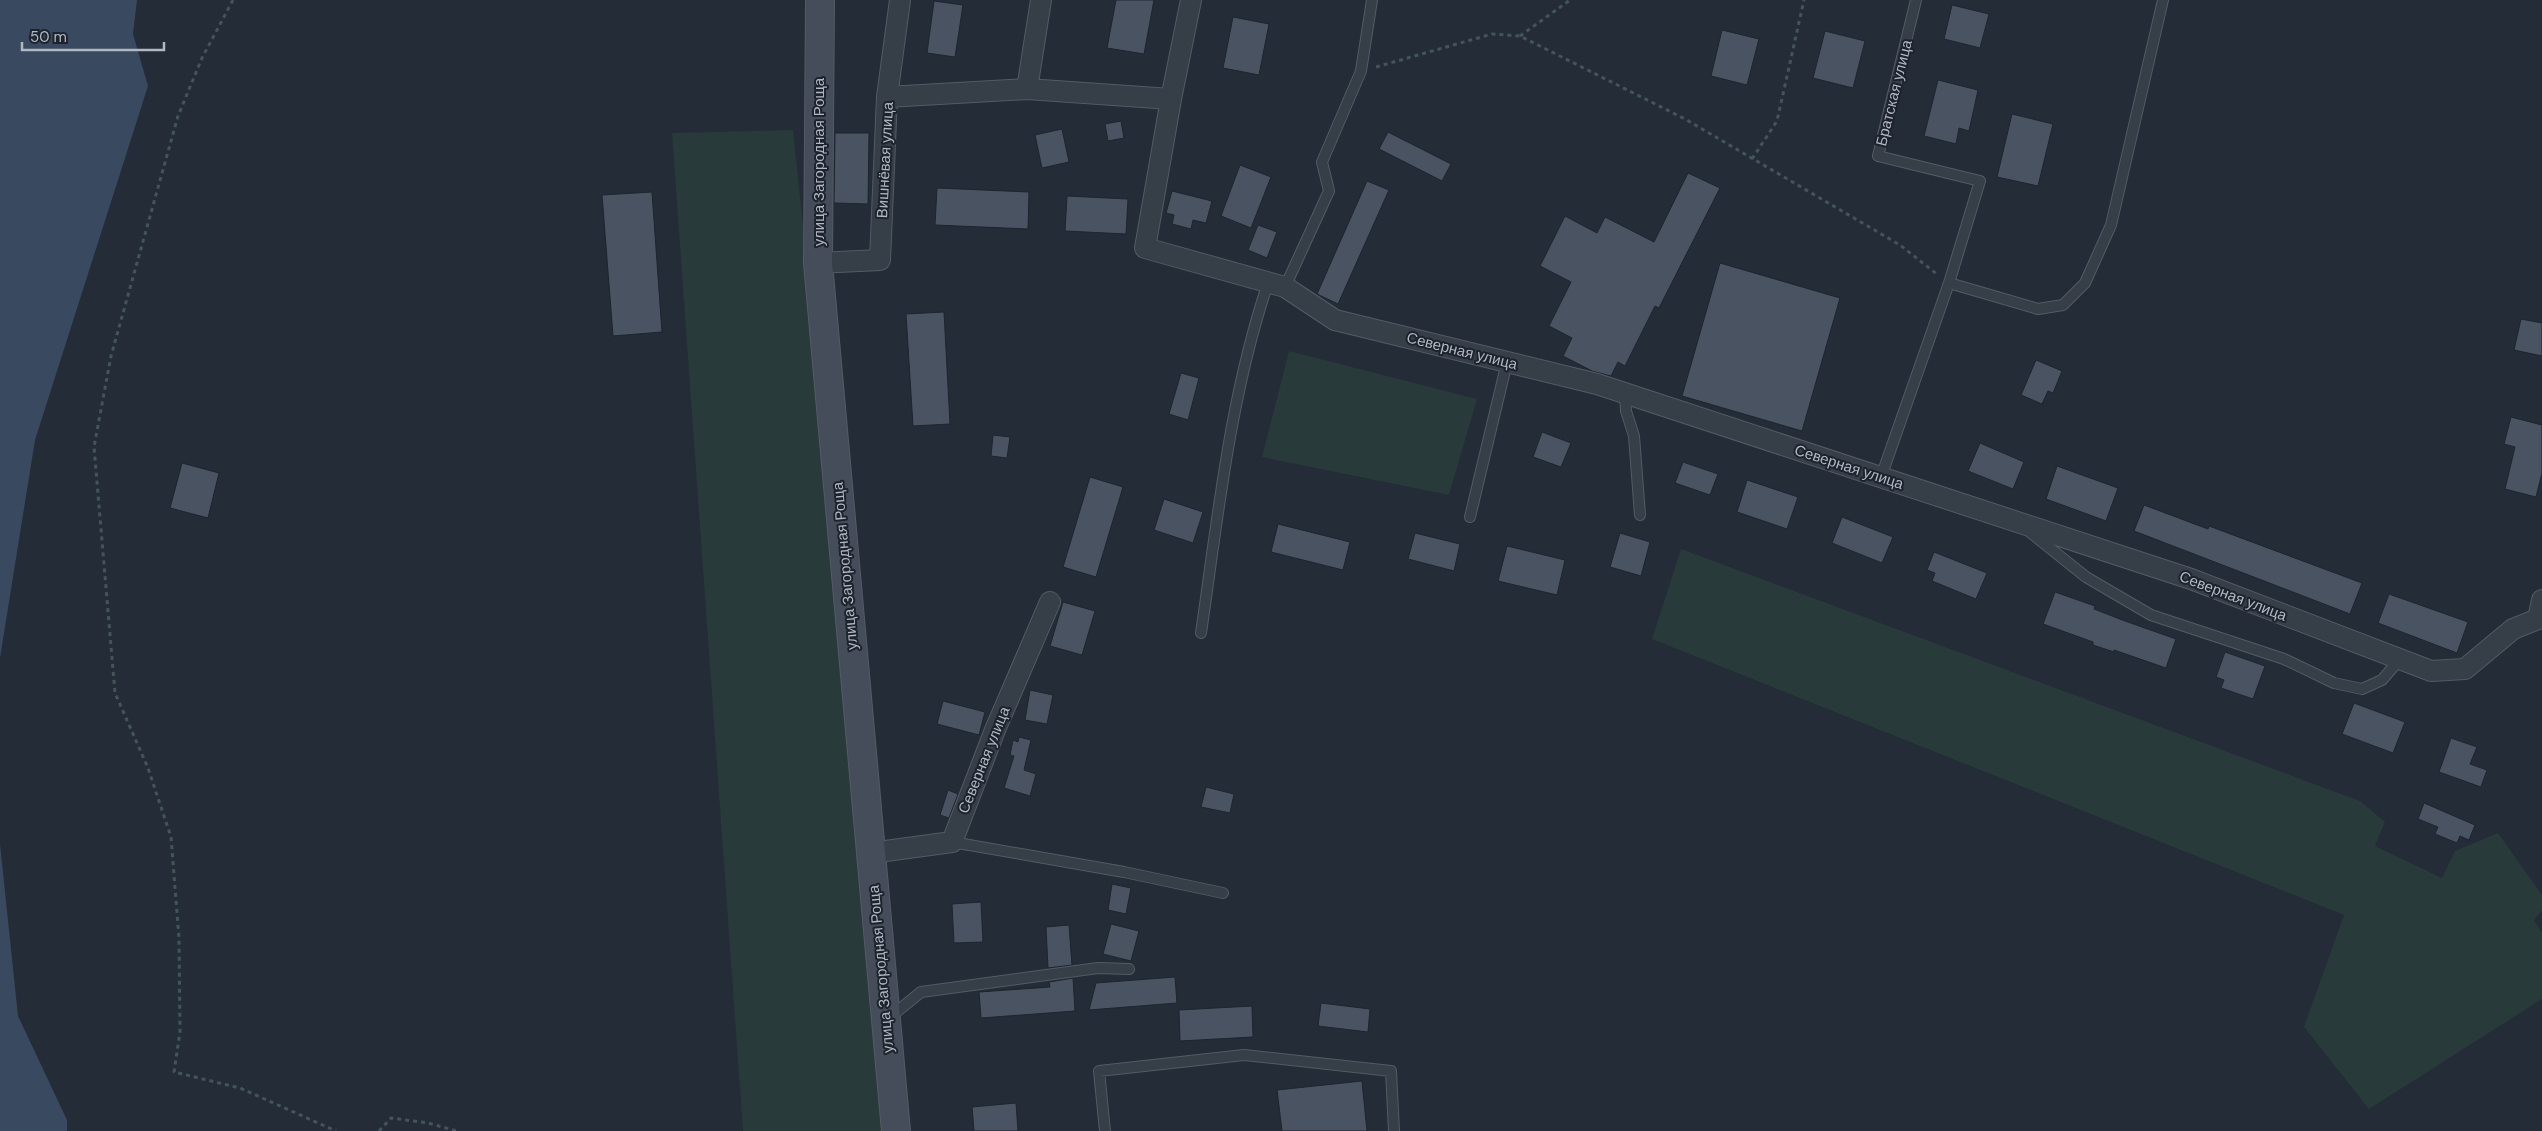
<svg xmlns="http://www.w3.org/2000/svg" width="2542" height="1131" font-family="'DM Sans',sans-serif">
<rect width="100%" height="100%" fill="#232c37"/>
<path fill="#283a3a" d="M793 130 884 995 895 1131H743L672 133Z
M1289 351 1477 399 1449 495 1262 457Z
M1681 549 2360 801 2385 822 2375 846 2442 878 2455 851 2498 833 2542 895V911L2534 920 2542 933V999L2369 1109 2304 1027 2344 915 1652 639Z"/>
<path fill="#39495f" d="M0 0H137L133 34 148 86 35 440 0 658Z
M0 844 18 1016 67 1120V1131H0Z"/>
<path fill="#495361" stroke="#1d252e" d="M1116 0H1154L1144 54 1107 48Z
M934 1 963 5 955 57 927 53Z
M1952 5 1989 14 1980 48 1944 39Z
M1233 17 1269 24 1259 75 1223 68Z
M1722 30 1759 39 1747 85 1711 76Z
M1825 31 1865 41 1853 88 1813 78Z
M1938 80 1978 90 1969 131 1959 128 1956 144 1924 136Z
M2012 114 2053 124 2038 186 1997 177Z
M1121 121 1124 138 1108 141 1105 124Z
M1062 129 1069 162 1042 168 1035 135Z
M1388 132 1451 164 1442 181 1379 149Z
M835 133H869L868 204 834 203Z
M1240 165 1271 177 1251 228 1221 216Z
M1688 173 1720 188 1659 308 1655 306 1625 366 1618 362 1611 376 1592 371 1563 356 1572 338 1549 326 1571 282 1540 266 1565 216 1597 233 1605 217 1654 242Z
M1367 181 1389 190 1338 304 1317 294Z
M937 188 1029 192 1028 229 935 225Z
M1172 191 1212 201 1206 223 1193 220 1191 229 1172 224 1174 215 1166 213Z
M652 192 662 332 613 336 602 195Z
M1067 196 1128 199 1126 234 1065 231Z
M1258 225 1277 232 1267 258 1248 250Z
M1720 263 1840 298 1802 431 1682 396Z
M944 312 950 424 913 426 906 314Z
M2521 319 2542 323V356L2514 350Z
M2036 360 2062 371 2053 393 2048 391 2042 404 2021 395Z
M1181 373 1199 378 1188 420 1169 414Z
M2511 417 2542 425V473L2536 497 2505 489 2515 447 2504 444Z
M1542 432 1571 443 1561 467 1533 457Z
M993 435 1010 437 1007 458 991 456Z
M1980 443 2024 462 2013 489 1968 471Z
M1683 462 1718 474 1710 495 1675 483Z
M182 463 219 473 208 518 170 508Z
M2057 466 2118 488 2106 521 2046 499Z
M1090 477 1123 487 1096 577 1063 567Z
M1747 480 1798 497 1787 529 1737 512Z
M1164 499 1203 512 1193 543 1154 530Z
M2144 505 2208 529 2209 526 2362 583 2350 614 2134 531Z
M1842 517 1893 537 1882 563 1832 543Z
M1278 524 1350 542 1343 570 1271 552Z
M1415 533 1460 544 1454 571 1408 559Z
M1620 533 1650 542 1641 576 1610 567Z
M1507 546 1565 560 1557 595 1498 581Z
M1934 552 1987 573 1976 599 1932 581 1935 573 1927 570Z
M2055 592 2095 606 2094 609 2125 621 2176 639 2166 668 2114 650V652L2093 645V642L2043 624Z
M2389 594 2468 622 2457 653 2378 623Z
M1063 602 1095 611 1082 655 1050 646Z
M2225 652 2265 666 2253 699 2221 688 2224 680 2216 677Z
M1030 690 1053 695 1047 724 1025 720Z
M943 701 985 712 979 735 937 724Z
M2354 703 2405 722 2393 753 2342 734Z
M1019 737 1031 740 1024 770 1036 774 1030 796 1004 788 1014 756 1010 755 1013 740 1018 742Z
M2451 738 2477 747 2470 764 2487 770 2481 787 2439 772Z
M1206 787 1234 794 1230 813 1201 807Z
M948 790 958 794 949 818 940 815Z
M2424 803 2475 825 2469 840 2460 836 2457 843 2435 834 2438 827 2418 819Z
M1112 884 1131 888 1126 914 1108 910Z
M981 902 983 942 954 943 952 904Z
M1111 924 1139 931 1131 961 1103 954Z
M1069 925 1072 965 1048 968 1046 927Z
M1175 977 1177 1003 1089 1010 1096 983Z
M1073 978 1075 1011 981 1018 979 992 1050 987 1049 982Z
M1321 1003 1370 1009 1368 1032 1318 1026Z
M1252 1006 1253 1037 1180 1041 1179 1010Z
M1362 1081 1367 1131H1282L1277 1090Z
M1016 1103 1018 1131H974L972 1107Z"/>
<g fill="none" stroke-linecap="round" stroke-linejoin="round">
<g stroke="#545b65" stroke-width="12">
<path id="lane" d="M1949 283 2038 309 2063 305 2085 283 2111 225 2163 0
M1285 287 1329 191 1322 162 1361 71 1372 0
M1625 394 1626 411 1634 436 1640 515
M1881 477 1949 283 1980 181 1878 156 1916 0
M1470 517 1507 362
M2031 533 2086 577 2151 615 2284 659 2334 683 2362 689 2382 680 2400 659
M1201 633C1218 516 1230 396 1268 283
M952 842 1124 872 1223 893
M889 1018 921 992 1098 968 1129 969
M1105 1131 1099 1071 1244 1055 1391 1071 1394 1131"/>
</g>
<g stroke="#545b65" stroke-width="22">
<path id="street" d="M1191 0 1171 99 1145 248 1285 287 1335 320 1597 384 2191 579 2431 671 2465 669 2513 629 2538 619
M1027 89 1041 0
M887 97 1027 89 1171 99
M818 263 880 260 887 97 900 0
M2538 619 2542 600
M871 853 952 842 995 730 1050 602"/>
</g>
<g stroke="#545b65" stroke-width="30">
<path id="secondary" d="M820 0 818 263 896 1131"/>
</g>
<path stroke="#445558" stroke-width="3" stroke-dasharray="4 4" stroke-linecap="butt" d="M233 0 202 58 178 116 111 356 94 447 115 693 148 768 171 837 179 938 180 1032 174 1072 240 1088 336 1131
M1520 36 1570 0
M1376 67 1492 34 1520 36 1685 119 1900 245 1938 275
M1752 159 1777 121 1804 0
M379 1131 391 1118 428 1123 457 1131"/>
<use href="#lane" stroke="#363e48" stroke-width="10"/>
<use href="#street" stroke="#363e48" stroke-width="20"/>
<use href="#secondary" stroke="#454d5a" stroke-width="28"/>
</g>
<g text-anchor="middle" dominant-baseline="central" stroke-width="4" stroke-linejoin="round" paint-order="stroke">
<g font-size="15" fill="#b1b8c4" stroke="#1c232c">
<text transform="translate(1894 93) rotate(-76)">Братская улица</text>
<text transform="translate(885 160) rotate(-87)">Вишнёвая улица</text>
<text transform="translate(819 162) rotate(-90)">улица Загородная Роща</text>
<text transform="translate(1462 351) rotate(14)">Северная улица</text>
<text transform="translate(1849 467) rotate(18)">Северная улица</text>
<text transform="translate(845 566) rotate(-95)">улица Загородная Роща</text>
<text transform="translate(2233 596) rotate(21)">Северная улица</text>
<text transform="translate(984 760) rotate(-68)">Северная улица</text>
<text transform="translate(881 969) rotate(-95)">улица Загородная Роща</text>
</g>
</g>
<path d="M22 42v8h142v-8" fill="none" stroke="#b1b8c4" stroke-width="2.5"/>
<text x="30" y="42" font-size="15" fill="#b1b8c4" stroke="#1c232c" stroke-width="4" paint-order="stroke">50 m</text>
</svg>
